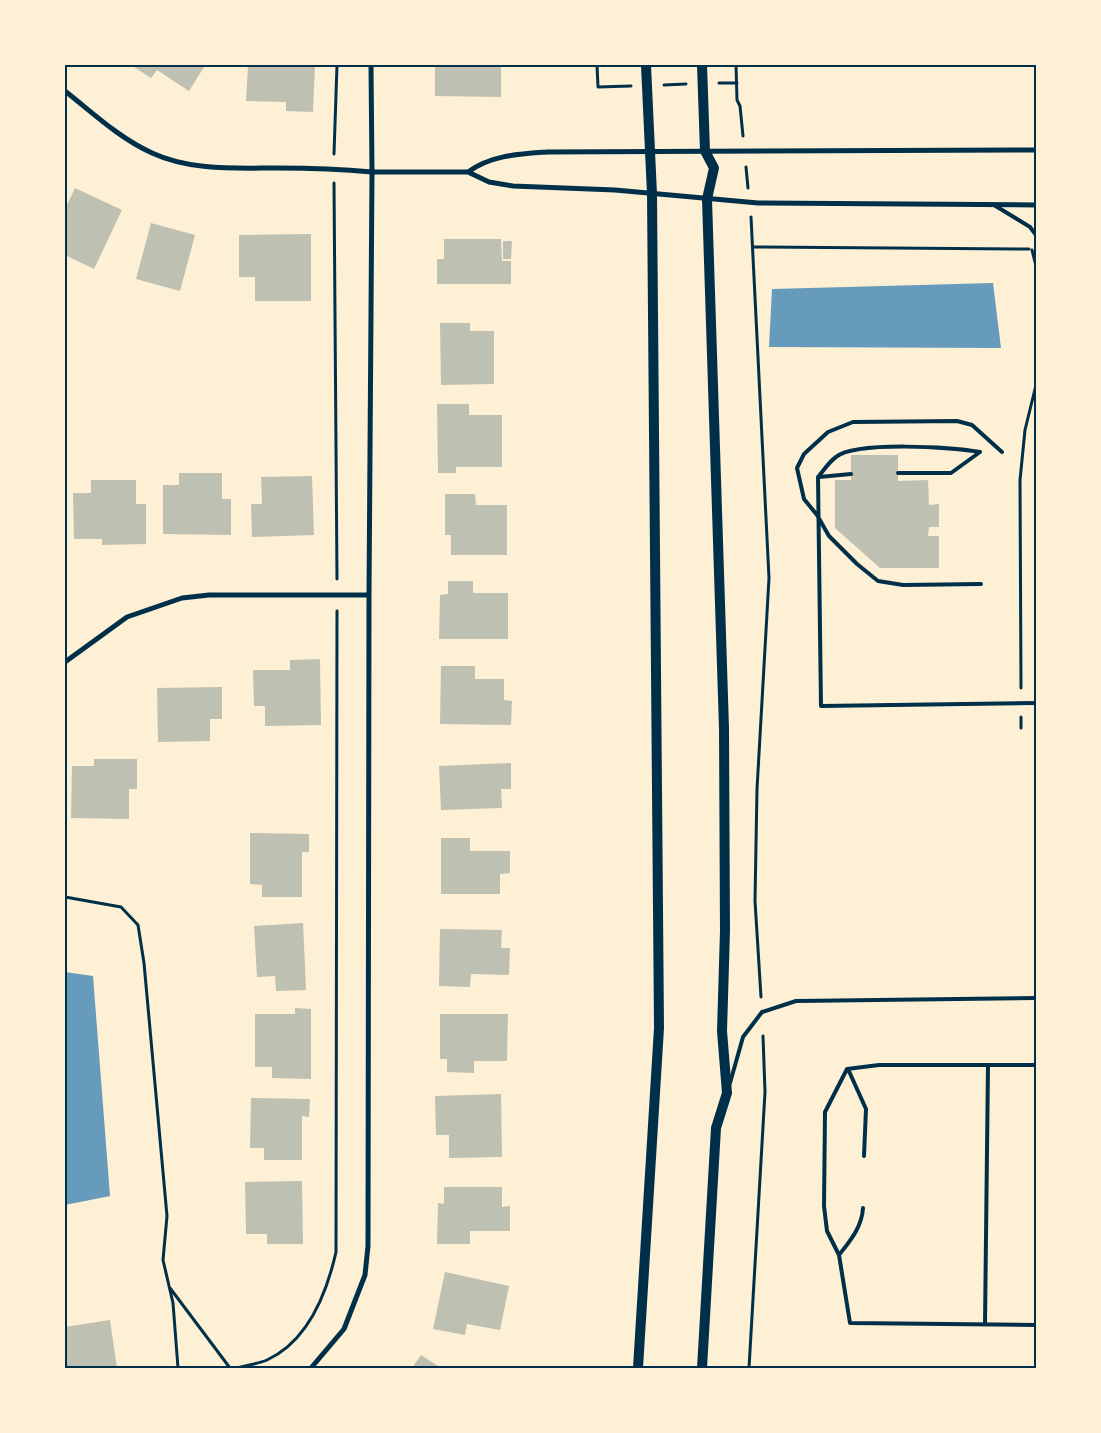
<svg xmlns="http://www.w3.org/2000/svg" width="1101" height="1433" font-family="Rubik,sans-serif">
<rect width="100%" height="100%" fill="#fdf0d5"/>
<path fill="#669bbc" d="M993 283 1001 348 769 347 772 289Z
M65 972 93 976 110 1196 65 1205Z"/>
<path fill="#bec0b2" d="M131 65H201L204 67 189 91 157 70 151 78Z
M257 65H315L313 112 286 111V102L246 101 248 66Z
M435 65H501V97L435 96Z
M75 188 122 210 94 269 65 255V209Z
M151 223 195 235 180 291 136 279Z
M311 234V301H255V277H239V235Z
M444 239H501L502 261H511V284H437V259H444Z
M503 241H512L511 259H503Z
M440 323H470V331H494V384L441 385Z
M437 404H469V415H502V467H456V473H438Z
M851 455H898V481L928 480 929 505 939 504V527H929L928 536H939V568H880L835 528V480H851Z
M179 473H222V499H231V535L163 534V485H179Z
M312 476 314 535 252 537 251 504H262L261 477Z
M91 480H136V504H146V544L102 545V539H74L73 493H91Z
M445 494H475L476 505H507V555H451V535H445Z
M448 581H473V593H508V639H439L440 595 448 594Z
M320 659 321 725 265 726V706H254L253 670H290V660Z
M441 666H475V679H504V700L512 701 511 725 440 724Z
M222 687V719H210V741L158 742 157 688Z
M94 759H137V789H129V819L71 818 72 766H94Z
M511 763V789H501L502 808 441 810 439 766Z
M250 833 309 834V852H302V897H262V885L250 884Z
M441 838H470V851H510V873L500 874V894H441Z
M303 923 306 990 276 991 275 976 257 977 254 926Z
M440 929 502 930 501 948H510L509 975 471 974 470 987 439 986Z
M295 1008 311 1009V1079L272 1078V1067H255V1014H295Z
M440 1014H508L507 1061H474V1073L447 1072V1059H440Z
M501 1094 502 1157 449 1158V1135H436L435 1096Z
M251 1098 310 1099 309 1117 302 1116V1160H264V1148H250Z
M302 1181 303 1244H267V1234H246L245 1182Z
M444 1187H502V1207L510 1206V1231H470V1244H437L438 1203 444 1204Z
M445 1272 509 1286 500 1330 467 1324 465 1335 433 1329Z
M110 1320 117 1368H65V1327Z
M421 1355 441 1368H412Z"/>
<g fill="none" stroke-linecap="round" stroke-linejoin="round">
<path stroke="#003049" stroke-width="3" d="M597 65 598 87 631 86
M736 65 737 100 740 106 743 136
M719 83H737
M664 85 686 84
M334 154 337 65
M746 167 748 188
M334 183 337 579
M751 217 769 578 757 789 755 901 761 997
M754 247 1029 249
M1032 250 1036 266
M1021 688 1020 480 1025 430 1036 385
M1021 728V717
M65 897 121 907 138 925 144 963 167 1216 163 1260 173 1303 178 1368
M170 1288 230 1368
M237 1368C246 1365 258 1364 267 1360 308 1341 327 1292 336 1252L337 611
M749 1368 765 1092 763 1036"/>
<path stroke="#003049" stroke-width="4" d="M994 205 1030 227 1036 235
M980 452C953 447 856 441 836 457 829 462 823 471 818 477L821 706 1036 703
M898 473H951L980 452
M819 477 851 474
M981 584 903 585 878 581 857 564 829 536 817 515 804 499 797 468 804 454 828 432 853 422 957 421 972 425 1002 452
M1036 1065H879L847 1069 825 1112 824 1206 827 1231 839 1255 850 1323 1036 1325
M848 1069 866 1109 864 1156
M730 1083 743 1037 762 1012 796 1001 1036 998
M839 1255C850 1241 862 1227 863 1208
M985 1324 988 1065"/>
<path stroke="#003049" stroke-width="5" d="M65 91C93 113 119 138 152 153 191 171 235 168 277 168 309 168 340 169 372 172L371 65
M1036 150 547 152C519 154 491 155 468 172L489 182 513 186 615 190 758 203 1036 205
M65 662 127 617 182 598 209 595H369
M311 1368 344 1329 365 1275 368 1246 369 595 372 172H468"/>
<path stroke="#003049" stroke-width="10" d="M638 1368 659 1028 652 194 646 65
M702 1368 716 1128 727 1093 722 1031 725 931 724 728 707 199 714 168 705 151 702 65"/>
</g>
<rect width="1101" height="1433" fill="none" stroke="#fdf0d5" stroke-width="132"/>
<rect x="66" y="66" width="969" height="1301" fill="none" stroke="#003049" stroke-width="2"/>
</svg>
